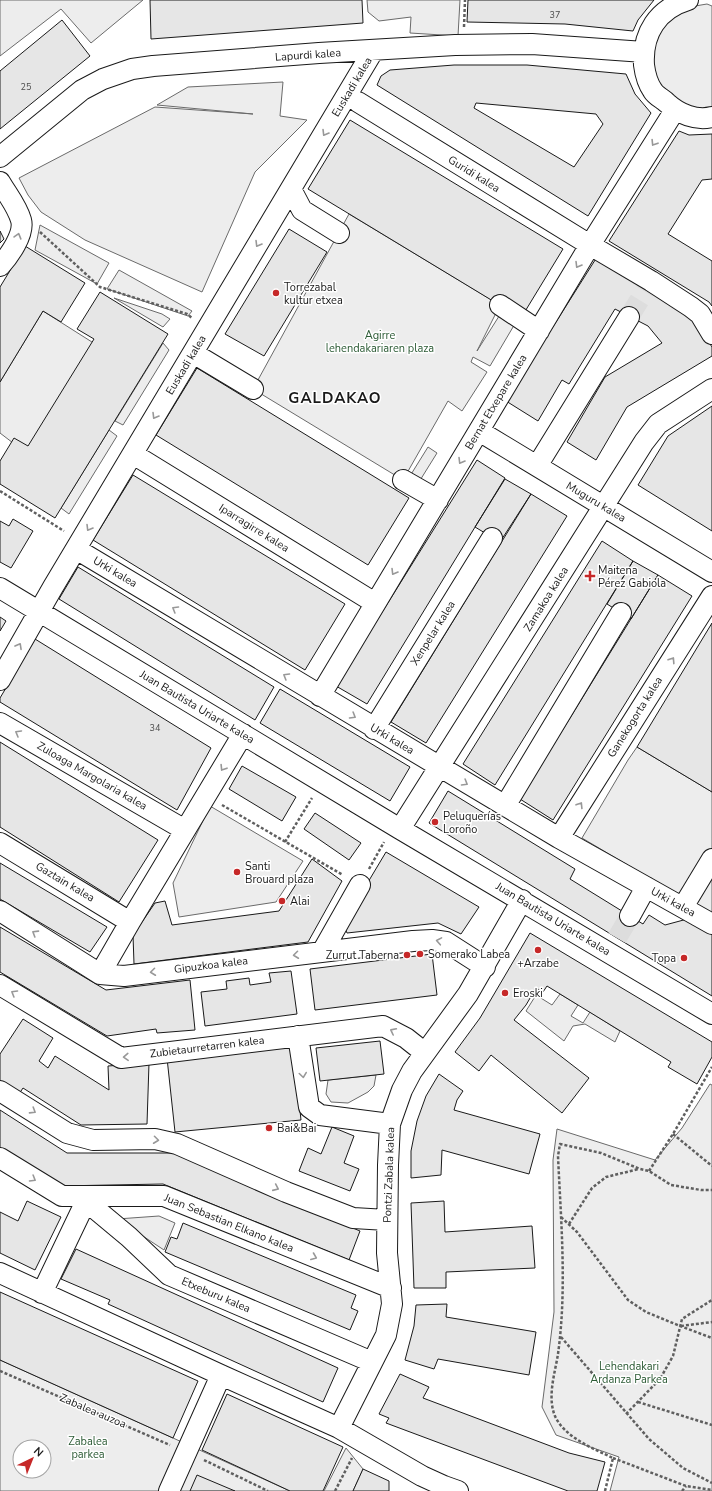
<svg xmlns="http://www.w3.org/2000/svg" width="712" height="1491" font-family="'Nunito Sans',sans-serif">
<rect width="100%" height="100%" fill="#fff"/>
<path fill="#ededed" stroke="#6a6a6a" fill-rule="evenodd" d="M0 0H143L91 43 61 9 0 56Z
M367 0H460L458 36 410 33 411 17 379 21 368 12Z
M707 4 712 6V109L696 108 680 103 667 94 657 80 652 63 653 45 660 28 673 15 689 7Z
M283 82 280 116 307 120 255 172 202 292 85 240 41 212 28 195 19 178 155 107 253 114 157 105 188 87Z
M349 214 500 305 477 351 501 313 516 322 490 366 473 357 471 362 487 372 462 411 448 401 403 480 253 389Z
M40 225 109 263 97 284 35 250Z
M119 270 192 311 188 316 107 289Z
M114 298 162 314 170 319 163 327Z
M43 311 103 349 34 459 0 433V382Z
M163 343 169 350 123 425 115 421Z
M109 430 117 436 69 514 61 508Z
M428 447 437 453 414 490 405 484Z
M637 747 712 792V915L582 838 628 760Z
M210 806 303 861 276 902 179 917 173 883Z
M560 994 578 1005 571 1016 583 1023 590 1012 620 1031 615 1042 585 1024 573 1026 564 1041 526 1011 536 995 552 1005Z
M376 1075 374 1086 368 1092 348 1103 331 1102 326 1094 328 1080Z
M710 1084 712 1085V1491H610L619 1457 556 1435 542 1407 554 1312 553 1160 557 1129 655 1160 682 1128Z
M159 1216 175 1223 164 1250 117 1219Z
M0 1360 173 1438 290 1491H0ZM20 1447H44V1471H20Z
M346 1448 363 1469 353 1491H324Z"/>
<path fill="#e6e6e6" stroke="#1a1a1a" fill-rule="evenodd" d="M150 0H362L363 23 151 39Z
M468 0H654L638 20 633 31 565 24 467 22Z
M62 20 90 56 0 129V71Z
M454 65H527L626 74 635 94 651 113 588 216 377 85 381 76 390 70ZM476 103 596 114 603 124 574 167 474 108Z
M350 120 563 249 521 318 308 189Z
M679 131 689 135 712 134V179L702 180 668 234 712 261V306L709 302 609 241Z
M289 229 327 252 264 356 225 334Z
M0 231 4 239 0 243Z
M25 246 85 283 61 322 43 311 0 382V287Z
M597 257 690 313 712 347V356L627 407 596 460 567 442 605 377 662 343 648 326 615 309 569 384 562 380 538 421 506 401Z
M100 292 168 334 55 518 0 484V461L14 438 28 446 94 339 77 329Z
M197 368 409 498 368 565 156 435Z
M712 406V531L638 485 668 436Z
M477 460 505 478 367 704 336 686Z
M133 475 345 604 305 670 93 540Z
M505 479 531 494 500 542 475 527Z
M531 494 567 516 426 743 391 722Z
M13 519 33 531 11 568 0 562V521L9 526Z
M602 541 633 561 495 785 463 764Z
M633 561 658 575 631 619 607 604Z
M78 567 274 687 255 720 59 599Z
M658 575 692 596 553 820 520 799Z
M0 617 6 621 0 631Z
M712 623V792L637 747Z
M35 639 211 748 177 810 0 702V698Z
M280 689 410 767 390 801 260 723Z
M0 742 158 840 119 902 0 827Z
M242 766 296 797 282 821 229 789Z
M448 791 575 869 570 879 643 924 649 915 665 925 691 918 712 932V996L429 823Z
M315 813 361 843 349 860 304 829Z
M386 852 479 907 461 934 438 923 347 933 343 924Z
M312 859 342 881 308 942 134 964 133 935 155 903 165 901 172 925 279 911Z
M0 863 107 927 90 952 0 899Z
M0 927 106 990 190 980 195 1030 157 1033 156 1029 107 1036 0 972Z
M530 933 712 1042V1057L697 1084 668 1067 671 1062 547 986 543 992 536 988 526 1005 514 1020 589 1078 562 1113 491 1055 479 1071 455 1052 480 1018Z
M432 954 437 995 315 1010 310 969Z
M291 971 297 1014 205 1026 201 992 227 989 226 981 249 978 250 985 271 982 269 973Z
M23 1019 53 1038 39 1061 48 1068 55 1056 109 1090 108 1066 149 1063 147 1124 81 1125 23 1088 19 1094 0 1082V1054Z
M380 1041 384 1074 320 1081 316 1048Z
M293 1046 301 1120 175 1132 167 1058Z
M439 1074 463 1091 457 1100 454 1110 540 1134 529 1174 442 1150 441 1175 411 1178V1151L417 1121 426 1096Z
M0 1110 67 1153H173L360 1231 349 1260 163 1184 58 1186 0 1150Z
M332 1127 354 1136 344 1163 359 1169 350 1191 299 1171 308 1148 321 1154Z
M27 1201 61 1217 35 1270 0 1253V1212L18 1221Z
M444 1201 445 1232 532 1226 535 1268 446 1272V1288H414L411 1203Z
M183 1223 356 1295 351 1308 358 1311 350 1330 165 1252 171 1237 177 1239Z
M76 1249 338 1368 323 1402 108 1304 110 1300 61 1279Z
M0 1292 198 1381 173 1438 0 1360Z
M447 1304 446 1317 536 1332 529 1375 438 1359 434 1369 405 1360 414 1326 416 1305Z
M400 1374 429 1387 423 1398 569 1453 605 1462 597 1491H568L386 1423 389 1418 379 1414Z
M227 1394 343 1447 323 1491H290L202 1450Z
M363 1469 389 1481V1491H353Z
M197 1475 235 1491H190Z"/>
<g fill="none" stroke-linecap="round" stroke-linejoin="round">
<path stroke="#ddd" stroke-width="20" stroke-dasharray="20 10" stroke-linecap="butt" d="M629 317 651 281
M617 938 630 916"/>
<g stroke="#1a1a1a" stroke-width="22">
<path id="minor" d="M688 0C658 9 642 33 644 65 645 73 648 84 653 91 656 96 663 99 667 103 679 114 696 121 712 117
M358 102 590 245 651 281 691 307 700 314 712 334
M0 157 82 90 103 79 132 69 153 66 319 53 455 45 532 44 644 52
M0 182C7 194 17 206 21 220 25 234 9 256 0 266
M291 189 302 210 339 233
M500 305 539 331
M193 353 253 389
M479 431 712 572
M133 454 375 603
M537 466 629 317
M403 480 438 500
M76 549 559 838 712 924
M0 588 400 829 712 1014
M0 680 53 587 373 51
M320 696 590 245 675 110
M0 723 185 830
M374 729 492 538
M505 806 621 613
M400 829 644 442 658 424 712 389
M559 838 712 596
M0 843 130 922
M683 907 712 859
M0 911 100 974 124 976 413 941 432 940 446 942 485 967
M630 916 646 887
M322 952 360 885
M100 974 130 922 243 734
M0 985 121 1058 383 1026 406 1038 425 1053
M298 1036 309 1107 320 1115 390 1124
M0 1091 67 1133 93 1140 155 1139 177 1144 286 1192 353 1218 387 1220
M0 1158 62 1196H164L391 1288
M81 1197 129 1237 169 1275 372 1362
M0 1273 221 1375 339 1428 422 1476 444 1486 458 1491
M42 1293 86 1201
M339 1428 386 1335 392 1304 387 1253 388 1165 390 1124 402 1090 412 1071 468 994 522 900
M169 1491 221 1375"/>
</g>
<path stroke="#5f5f5f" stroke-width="2.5" stroke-dasharray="3 2" stroke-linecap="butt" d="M464 27 465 0
M40 232 100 287 187 314 192 318
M0 491 64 531
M222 805 343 875
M285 842 312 798
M369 869 384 842
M673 1134 712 1166
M649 1171 673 1134 712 1067
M561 1217 577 1232 628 1300 646 1312 680 1326 712 1338
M569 1224 592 1188 606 1177 639 1169
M681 1326 712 1322
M561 1337 649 1439 683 1468 712 1483
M0 1371 170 1445
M638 1402 712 1425
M626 1414 660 1379 673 1356 682 1319 712 1300
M613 1458 686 1486 712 1490
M204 1460 268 1491
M335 1491 352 1458
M605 1491 613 1458C594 1449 564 1437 555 1416 547 1397 555 1373 558 1354 567 1289 561 1222 558 1156L560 1144 601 1153 640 1169 649 1171 671 1185 701 1190H712
M682 1491 686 1486"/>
<use href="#minor" stroke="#fff" stroke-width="20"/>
</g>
<defs><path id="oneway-chevron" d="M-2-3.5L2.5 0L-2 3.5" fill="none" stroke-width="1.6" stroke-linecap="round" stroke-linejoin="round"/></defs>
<g stroke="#989898">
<use href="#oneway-chevron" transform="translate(325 133) rotate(121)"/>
<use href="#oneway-chevron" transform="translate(654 143) rotate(122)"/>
<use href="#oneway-chevron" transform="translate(18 236) rotate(-74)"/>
<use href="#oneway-chevron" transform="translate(258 244) rotate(121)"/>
<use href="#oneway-chevron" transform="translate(578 265) rotate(121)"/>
<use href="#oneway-chevron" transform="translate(155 416) rotate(121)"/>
<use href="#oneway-chevron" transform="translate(461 461) rotate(121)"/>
<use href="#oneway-chevron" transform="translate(89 528) rotate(121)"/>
<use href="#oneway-chevron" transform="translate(394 572) rotate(121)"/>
<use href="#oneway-chevron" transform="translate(175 609) rotate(-149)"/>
<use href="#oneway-chevron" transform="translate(19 646) rotate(-61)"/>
<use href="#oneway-chevron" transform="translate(672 660) rotate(-57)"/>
<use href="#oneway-chevron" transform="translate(286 676) rotate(-149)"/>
<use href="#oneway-chevron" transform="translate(353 716) rotate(31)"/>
<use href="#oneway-chevron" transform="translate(18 733) rotate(-150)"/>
<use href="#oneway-chevron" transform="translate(223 768) rotate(122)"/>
<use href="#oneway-chevron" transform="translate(465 783) rotate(31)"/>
<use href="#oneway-chevron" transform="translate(580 805) rotate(-58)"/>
<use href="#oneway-chevron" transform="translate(35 933) rotate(-148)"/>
<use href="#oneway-chevron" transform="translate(439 941) rotate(-170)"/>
<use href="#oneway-chevron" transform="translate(296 955) rotate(173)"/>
<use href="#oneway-chevron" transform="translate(153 972) rotate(173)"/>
<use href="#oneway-chevron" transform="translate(14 993) rotate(-149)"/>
<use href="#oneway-chevron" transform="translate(393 1031) rotate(-153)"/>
<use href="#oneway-chevron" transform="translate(126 1057) rotate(177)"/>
<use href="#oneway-chevron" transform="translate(303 1075) rotate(82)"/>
<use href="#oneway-chevron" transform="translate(33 1111) rotate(32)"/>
<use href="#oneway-chevron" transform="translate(156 1140) rotate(7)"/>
<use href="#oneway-chevron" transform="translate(33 1179) rotate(31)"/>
<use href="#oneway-chevron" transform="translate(276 1188) rotate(24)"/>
<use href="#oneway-chevron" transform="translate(314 1257) rotate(22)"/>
</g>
<g fill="#c62828" stroke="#fff" stroke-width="1.5">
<circle cx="276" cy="293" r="4"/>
<path d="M588 570h4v4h4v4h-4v4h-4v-4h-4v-4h4z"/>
<circle cx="435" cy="822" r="4"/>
<circle cx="237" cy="872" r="4"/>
<circle cx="282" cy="901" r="4"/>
<circle cx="538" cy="950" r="4"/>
<circle cx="420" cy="954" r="4"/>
<circle cx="407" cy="955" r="4"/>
<circle cx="684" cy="958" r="4"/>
<circle cx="505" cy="993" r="4"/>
<circle cx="269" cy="1128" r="4"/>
</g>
<g text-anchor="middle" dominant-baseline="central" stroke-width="3" stroke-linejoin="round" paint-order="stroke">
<g font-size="9" fill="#4d4d4d">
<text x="555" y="15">37</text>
<text x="26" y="87">25</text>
<text x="155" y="728">34</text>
</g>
<g font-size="11" fill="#1a1a1a" stroke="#fff">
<text transform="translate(308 55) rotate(-4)">Lapurdi kalea</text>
<text transform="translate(352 87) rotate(-59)">Euskadi kalea</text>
<text transform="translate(474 174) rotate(32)">Guridi kalea</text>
<text transform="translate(186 365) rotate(-59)">Euskadi kalea</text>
<text transform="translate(496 402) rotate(-59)">Bernat Etxepare kalea</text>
<text transform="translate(596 502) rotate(31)">Muguru kalea</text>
<text transform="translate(254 528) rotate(32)">Iparragirre kalea</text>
<text transform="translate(115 572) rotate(31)">Urki kalea</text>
<text transform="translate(546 599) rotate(-58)">Zamakoa kalea</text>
<text transform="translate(433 633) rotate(-58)">Xenpelar kalea</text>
<text transform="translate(197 707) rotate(31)">Juan Bautista Uriarte kalea</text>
<text transform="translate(635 717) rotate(-58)">Ganekogorta kalea</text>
<text transform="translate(392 739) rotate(31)">Urki kalea</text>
<text transform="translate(92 776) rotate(30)">Zuloaga Margolaria kalea</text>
<text transform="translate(65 882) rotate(31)">Gaztain kalea</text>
<text transform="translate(673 902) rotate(29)">Urki kalea</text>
<text transform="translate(553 919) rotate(31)">Juan Bautista Uriarte kalea</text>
<text transform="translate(211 965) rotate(-7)">Gipuzkoa kalea</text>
<text transform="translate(207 1047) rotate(-7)">Zubietaurretarren kalea</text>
<text transform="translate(389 1175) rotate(-88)">Pontzi Zabala kalea</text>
<text transform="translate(229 1223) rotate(22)">Juan Sebastian Elkano kalea</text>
<text transform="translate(216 1295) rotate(23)">Etxeburu kalea</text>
<text transform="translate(93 1411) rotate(23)">Zabalea auzoa</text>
</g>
<g font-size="11" fill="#1a1a1a" stroke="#fff" text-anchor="start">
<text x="284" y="287">Torrezabal<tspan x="284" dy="13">kultur etxea</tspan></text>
<text x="598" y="570">Maitena<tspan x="598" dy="13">Pérez Gabiola</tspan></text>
<text x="443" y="816">Peluquerías<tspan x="443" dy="13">Loroño</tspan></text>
<text x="245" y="866">Santi<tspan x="245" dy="13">Brouard plaza</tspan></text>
<text x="290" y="901">Alai</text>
<text x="428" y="954">Somerako Labea</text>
<text x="399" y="955" text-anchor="end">Zurrut Taberna</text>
<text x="676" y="958" text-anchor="end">Topa</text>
<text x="538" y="963" text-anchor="middle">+Arzabe</text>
<text x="513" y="993">Eroski</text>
<text x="277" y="1128">Bai&amp;Bai</text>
</g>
<g font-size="11" fill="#2b5a34" stroke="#fff">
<text x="380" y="335">Agirre<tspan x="380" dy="13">lehendakariaren plaza</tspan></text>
<text x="629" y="1366">Lehendakari<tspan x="629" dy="13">Ardanza Parkea</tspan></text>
<text x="88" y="1441">Zabalea<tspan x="88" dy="13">parkea</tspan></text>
</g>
<g font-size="15" font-weight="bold" letter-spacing="1" fill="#1a1a1a" stroke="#fff">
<text x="335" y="398">GALDAKAO</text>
</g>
</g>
<g transform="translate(32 1459) rotate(43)"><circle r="19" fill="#ffffff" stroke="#a3a3a3"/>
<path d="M0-3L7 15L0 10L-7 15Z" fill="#c62828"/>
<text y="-6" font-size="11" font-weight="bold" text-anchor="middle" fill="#1a1a1a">N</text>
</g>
</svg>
